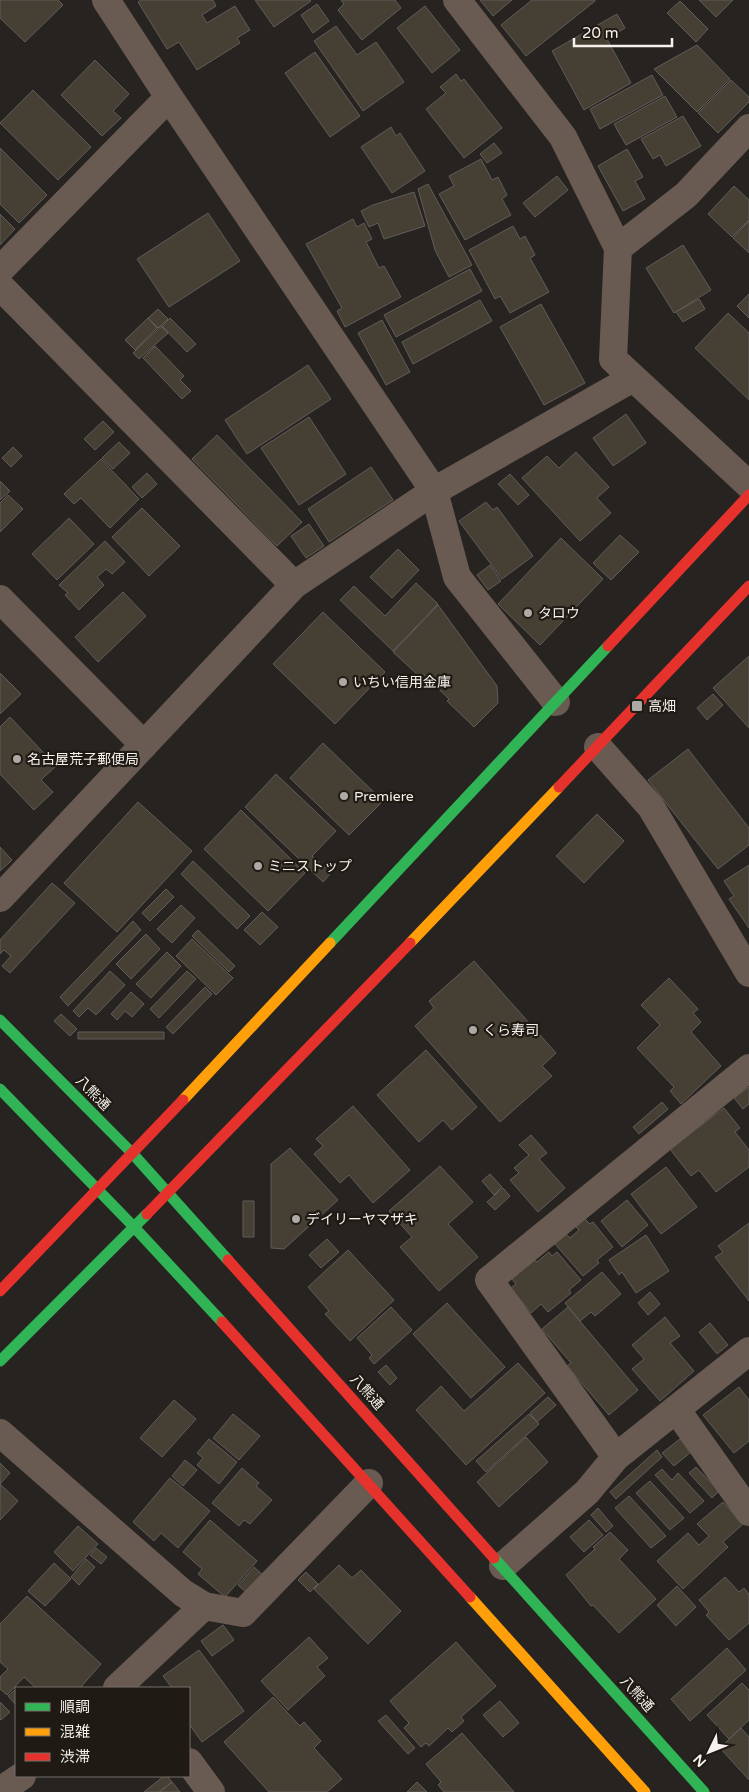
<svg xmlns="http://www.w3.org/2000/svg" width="749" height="1792" font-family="'Varela Round','Noto Sans JP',sans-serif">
<rect width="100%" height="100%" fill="#262320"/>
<path fill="#463f34" stroke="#605d5a" d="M0 0H58L63 5 25 42 0 18Z
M141 0H213L216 6 202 15 207 23 235 6 250 30 237 38 240 43 197 70 179 42 167 49 138 2Z
M255 0H310L311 1 274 27Z
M341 0H395L401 8 362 40 338 10 344 4Z
M480 0H512L493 16Z
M532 0H595V1L526 56 501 25Z
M699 0H733L716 17Z
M680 1 708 29 696 42 667 13Z
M317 4 329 21 313 33 301 15Z
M425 6 460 50 432 73 397 28Z
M617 14 625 28 607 39 631 83 584 110 552 51Z
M336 26 357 55 376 42 404 82 363 111 314 41Z
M697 45 730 79 697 112 654 69Z
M315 52 360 116 330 137 285 73Z
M95 60 129 94 113 111 121 118 102 136 61 95Z
M456 74 461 81 464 79 502 128 464 158 426 109 446 93 440 87Z
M652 75 663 95 600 129 590 109Z
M731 80 749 97V102L718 133 698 113Z
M33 90 91 147 58 180 0 123Z
M665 96 677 117 626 145 614 124Z
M683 116 701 146 666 166 660 155 653 159 641 139Z
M391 127 396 136 400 133 425 171 392 193 361 147Z
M494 143 502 153 487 163 480 154Z
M0 148 47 195 19 223 0 204Z
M627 149 643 177 635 181 645 199 623 211 598 166Z
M481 159 492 180 498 177 507 195 502 199 511 215 465 240 439 194 454 186 449 176Z
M557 176 568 190 535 217 523 203Z
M428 184 472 265 449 277 435 250 418 189Z
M734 186 749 200V220L732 237 708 214Z
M414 192 425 226 384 239 378 223 369 227 361 211 373 205Z
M208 213 240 261 169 307 137 259Z
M0 214 15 229 0 245Z
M353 219 357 227 364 223 372 239 366 242 379 268 384 266 401 297 345 327 337 311 342 308 306 244Z
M749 221V253L733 238Z
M513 226 520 239 525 236 535 255 530 258 549 292 510 313 500 296 495 299 469 250Z
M683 245 711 290 674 313 646 268Z
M470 269 482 291 396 337 384 315Z
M749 294V318L737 306Z
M699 299 705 309 683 322 676 312Z
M480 300 492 321 413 364 402 342Z
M541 304 585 383 544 405 500 327Z
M158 309 168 319 158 328 148 318Z
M728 313 749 333V400L695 348Z
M148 318 157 328 135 350 125 340Z
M170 318 196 344 187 352 162 326Z
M382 320 410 372 386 385 358 333Z
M161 326 168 333 139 359 133 353Z
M155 346 184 376 180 380 191 391 182 399 143 358Z
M308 365 331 399 247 454 225 420Z
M626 414 646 443 613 466 593 438Z
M309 417 346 474 299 505 261 448Z
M103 421 114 432 95 450 84 439Z
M217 435 302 522 277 546 192 459Z
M119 442 130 453 113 469 102 458Z
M13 447 22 456 11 467 2 458Z
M576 452 609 487 597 498 611 513 580 541 522 478 547 456 559 468Z
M101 459 139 499 110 528 81 498 74 504 64 494Z
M371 467 393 500 329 542 308 509Z
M147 473 157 484 142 498 132 487Z
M510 474 529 495 518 505 498 484Z
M0 481 10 491 0 500Z
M8 495 23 509 0 532V503Z
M486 502 493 510 497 507 533 556 502 579 459 521Z
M142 508 180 546 149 576 112 537Z
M69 518 94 544 57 580 32 554Z
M309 524 324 546 306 558 291 536Z
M620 535 639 552 611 580 593 563Z
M561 538 603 579 540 645 498 604Z
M105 541 125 562 112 574 106 569 97 577 104 585 79 610 65 595 68 593 59 585Z
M398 549 419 570 392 598 370 577Z
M490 565 501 581 488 590 477 575Z
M416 583 438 604 393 651 340 600 354 586 385 616Z
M123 592 146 616 98 662 75 637Z
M438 605 497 686 498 703 474 727 447 701 449 699 423 674 420 677 393 652Z
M323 612 385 672 335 724 273 664Z
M749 656V728L713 688Z
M0 673 21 694 0 714Z
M713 694 723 705 707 720 697 708Z
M10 717 56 766 41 780 53 792 34 810 0 774V727Z
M323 743 383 801 349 835 290 778Z
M688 749 749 828V845L718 869 648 780Z
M276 774 336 831 312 856 331 873 323 882 245 807Z
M138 802 192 851 117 932 64 883Z
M241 810 305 873 268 911 204 849Z
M597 814 624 841 584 883 556 856Z
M0 847 12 860 0 871Z
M193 861 250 916 237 929 181 874Z
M749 865V928L729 899 734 896 724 881Z
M52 883 75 903 10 973 2 966 11 956 4 950 0 954V940Z
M166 889 174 897 150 921 142 913Z
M181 905 195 918 172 943 157 929Z
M262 912 278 927 260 945 244 930Z
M133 921 141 930 68 1006 60 997Z
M198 930 235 966 229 972 192 936Z
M146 934 160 949 131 979 116 964Z
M192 939 233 978 216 995 176 956Z
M167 952 181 966 151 998 136 984Z
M474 961 556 1053 542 1066 552 1076 500 1122 415 1026 434 1008 429 1001Z
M110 971 125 985 96 1015 88 1008 79 1017 73 1011Z
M187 971 196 979 159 1018 150 1009Z
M669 978 698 1009 693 1013 701 1022 691 1032 721 1066 681 1104 670 1091 674 1087 637 1048 660 1025 641 1005Z
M205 987 212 994 173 1034 166 1027Z
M131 992 144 1004 132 1017 125 1011 117 1020 111 1014Z
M61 1014 77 1029 70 1036 54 1021Z
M78 1032H164V1039H78Z
M426 1050 477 1107 452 1130 443 1120 419 1142 377 1095Z
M749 1087V1104L743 1109 734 1098Z
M662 1102 668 1109 639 1134 633 1127Z
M353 1106 410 1170 373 1203 349 1175 340 1183 314 1154 323 1146 316 1139Z
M724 1108 740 1128 735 1132 749 1150V1167L716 1192 699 1170 691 1176 670 1149Z
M531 1135 547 1153 539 1159 565 1188 538 1212 510 1180 519 1173 514 1168 529 1155 519 1145Z
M290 1148 338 1200 284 1249 271 1248V1164Z
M440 1166 473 1202 448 1224 478 1257 439 1291 400 1247 412 1237 389 1211Z
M666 1167 697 1207 661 1234 631 1194Z
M490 1174 502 1187 494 1195 482 1181Z
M503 1188 510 1196 495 1210 487 1202Z
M627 1200 648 1225 622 1247 601 1221Z
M243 1201H254V1237H243Z
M585 1219 590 1224 593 1222 613 1247 597 1260 599 1263 583 1276 555 1244 566 1234 570 1238 579 1230 575 1226Z
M749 1223V1301L715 1257 723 1252 718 1246Z
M646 1235 669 1271 636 1293 622 1272 619 1275 609 1260Z
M327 1239 339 1252 321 1268 309 1255Z
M348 1250 394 1300 350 1341 325 1314 329 1311 308 1287Z
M549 1252 552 1256 557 1252 581 1280 569 1290 571 1293 548 1312 541 1304 531 1313 511 1288 516 1284 512 1279 534 1260 537 1262Z
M602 1272 621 1294 595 1316 591 1312 580 1321 565 1303Z
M650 1292 660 1304 648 1315 638 1303Z
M447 1303 505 1367 471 1398 413 1334Z
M391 1307 412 1330 374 1364 369 1358 372 1355 357 1338Z
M568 1307 638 1390 609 1415 567 1366 571 1363 542 1329Z
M665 1317 680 1336 670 1343 694 1371 660 1401 632 1369 644 1359 632 1345Z
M710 1323 728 1345 717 1354 699 1332Z
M518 1363 545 1393 466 1465 416 1410 441 1386 464 1411Z
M386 1365 397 1378 390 1385 378 1372Z
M739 1387 749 1400V1441L734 1453 703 1415Z
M548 1397 556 1405 537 1422 530 1413Z
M174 1400 196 1419 162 1457 140 1438Z
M233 1414 260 1436 239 1460 213 1438Z
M529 1414 539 1424 486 1472 476 1461Z
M526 1437 548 1462 499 1507 477 1482Z
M209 1439 237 1462 219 1484 197 1465 203 1458 197 1453Z
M680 1439 691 1452 674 1466 662 1453Z
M657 1450 662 1457 616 1499 610 1492Z
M185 1460 197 1470 183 1486 172 1476Z
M0 1463 10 1473 0 1484 18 1501 0 1520Z
M696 1467 719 1491 712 1498 689 1473Z
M242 1468 259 1483 256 1486 272 1500 250 1524 244 1520 239 1526 212 1503Z
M662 1469 672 1480 678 1473 704 1501 690 1513 655 1475Z
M170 1478 210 1511 178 1548 161 1533 154 1541 133 1522Z
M650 1481 684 1518 670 1530 636 1493Z
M629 1496 666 1536 651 1548 615 1508Z
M723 1502 743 1524 723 1542 728 1547 683 1589 657 1561 688 1533 699 1545 709 1536 697 1524Z
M598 1508 613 1526 606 1532 591 1515Z
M210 1520 257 1561 225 1597 198 1574 202 1569 183 1552Z
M589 1520 603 1535 584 1552 570 1537Z
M78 1526 98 1544 73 1571 54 1552Z
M610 1532 628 1550 619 1559 656 1599 619 1633 593 1605 591 1606 566 1575 595 1549 593 1547Z
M96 1548 107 1557 101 1564 90 1555Z
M86 1559 95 1567 79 1585 71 1577Z
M54 1563 71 1579 45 1606 28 1591Z
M339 1565 352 1578 361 1570 401 1611 368 1644 314 1589Z
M254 1567 264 1576 248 1594 238 1585Z
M306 1572 318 1584 310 1592 298 1580Z
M725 1577 739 1592 744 1588 749 1594V1623L729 1640 706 1615 709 1612 699 1600Z
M677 1586 696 1607 676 1626 657 1605Z
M27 1596 101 1664 80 1688H36L24 1677 7 1695 0 1689V1677L8 1669 0 1662V1624Z
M223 1625 234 1640 212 1656 201 1641Z
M309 1637 328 1658 317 1667 325 1676 288 1710 261 1681Z
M456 1642 496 1686 461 1717 464 1721 452 1732 448 1728 429 1746 426 1743 421 1747 404 1728 409 1723 390 1701Z
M727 1648 746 1670 690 1721 671 1699Z
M199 1650 244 1711 202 1742 189 1724V1688H172L163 1676Z
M742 1683 749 1690V1720L729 1739 707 1715Z
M16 1689V1705L8 1696Z
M273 1697 300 1726 304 1722 321 1741 314 1748 342 1779 327 1792H269L224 1742Z
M500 1701 519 1723 503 1737 483 1715Z
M0 1702 10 1712 1 1720 0 1719Z
M386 1715 415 1748 408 1754 378 1721Z
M741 1728 749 1737V1780L720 1748Z
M462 1733 514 1792H444L438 1785 441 1782 426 1764Z
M164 1776H167L172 1782 159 1792H144Z
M172 1782 180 1792H160Z
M417 1782 427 1792H407Z"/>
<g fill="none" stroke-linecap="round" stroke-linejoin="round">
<path stroke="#695b52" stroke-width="28" d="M106 0 169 97 434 491 457 577 556 702
M457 0 563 137 618 248 613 359 749 485
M618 248 686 195 749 128
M0 270 169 97
M0 286 294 585
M0 599 144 745
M598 747 651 807 749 973
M0 898 294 585 434 491 633 378
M676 1409 749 1512
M0 1433 183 1593 204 1606
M616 1457 489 1280 749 1068
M503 1566 587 1492 616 1457 749 1351
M117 1688 204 1606 243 1613 369 1483
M189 1762 211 1792
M0 1791 22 1776"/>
<path stroke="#30b455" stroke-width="11" d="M330 943 608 646
M0 1020 133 1154 228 1260
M0 1089 134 1227 222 1322
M0 1361 147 1214
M494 1558 704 1792"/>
<path stroke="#ff9f0a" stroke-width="11" d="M410 943 559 787
M183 1100 330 943
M470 1597 645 1792"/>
<path stroke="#e5322d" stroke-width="11" d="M608 646 749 495
M559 787 749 586
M147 1214 410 943
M228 1260 494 1558
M0 1291 183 1100
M222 1322 470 1597"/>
</g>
<g fill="#ada9a5" stroke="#1f1a13" stroke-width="2">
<circle cx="528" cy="613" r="5"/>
<circle cx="343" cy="682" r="5"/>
<rect x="631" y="700" width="12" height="12" rx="2.5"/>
<circle cx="17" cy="759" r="5"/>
<circle cx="344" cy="796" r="5"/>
<circle cx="258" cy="866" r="5"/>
<circle cx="473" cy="1030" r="5"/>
<circle cx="296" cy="1219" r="5"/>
</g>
<g text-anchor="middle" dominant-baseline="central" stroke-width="4.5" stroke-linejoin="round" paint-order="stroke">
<g font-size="14" fill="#f5f1ec" stroke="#1f1a13" text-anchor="start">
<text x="538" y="613">タロウ</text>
<text x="353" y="682">いちい信用金庫</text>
<text x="648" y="706">高畑</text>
<text x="27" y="759">名古屋荒子郵便局</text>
<text x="354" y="796">Premiere</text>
<text x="268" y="866">ミニストップ</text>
<text x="483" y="1030">くら寿司</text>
<text x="306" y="1219">デイリーヤマザキ</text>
</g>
<g font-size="14" fill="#f5f1ec" stroke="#1f1a13">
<text transform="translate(93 1093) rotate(45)">八熊通</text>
<text transform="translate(367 1392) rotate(48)">八熊通</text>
<text transform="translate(637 1694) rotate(48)">八熊通</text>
</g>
</g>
<rect x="15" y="1687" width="175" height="90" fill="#1f1a13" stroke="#75706a"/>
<rect x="25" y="1703" width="25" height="8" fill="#30b455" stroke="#75706a"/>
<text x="60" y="1712" font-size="15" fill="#f5f1ec">順調</text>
<rect x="25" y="1728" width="25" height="8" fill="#ff9f0a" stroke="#75706a"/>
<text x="60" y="1737" font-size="15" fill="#f5f1ec">混雑</text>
<rect x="25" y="1753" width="25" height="8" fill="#e5322d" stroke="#75706a"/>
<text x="60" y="1762" font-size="15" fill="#f5f1ec">渋滞</text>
<g transform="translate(709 1752) rotate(227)" stroke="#1f1a13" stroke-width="4" paint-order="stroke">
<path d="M0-4L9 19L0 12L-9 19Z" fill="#f5f1ec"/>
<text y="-8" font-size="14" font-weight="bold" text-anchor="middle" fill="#f5f1ec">N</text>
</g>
<path d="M574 38v8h98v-8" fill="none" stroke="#f5f1ec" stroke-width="2.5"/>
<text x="582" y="38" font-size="15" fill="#f5f1ec" stroke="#1f1a13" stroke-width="4" paint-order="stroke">20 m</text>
</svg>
